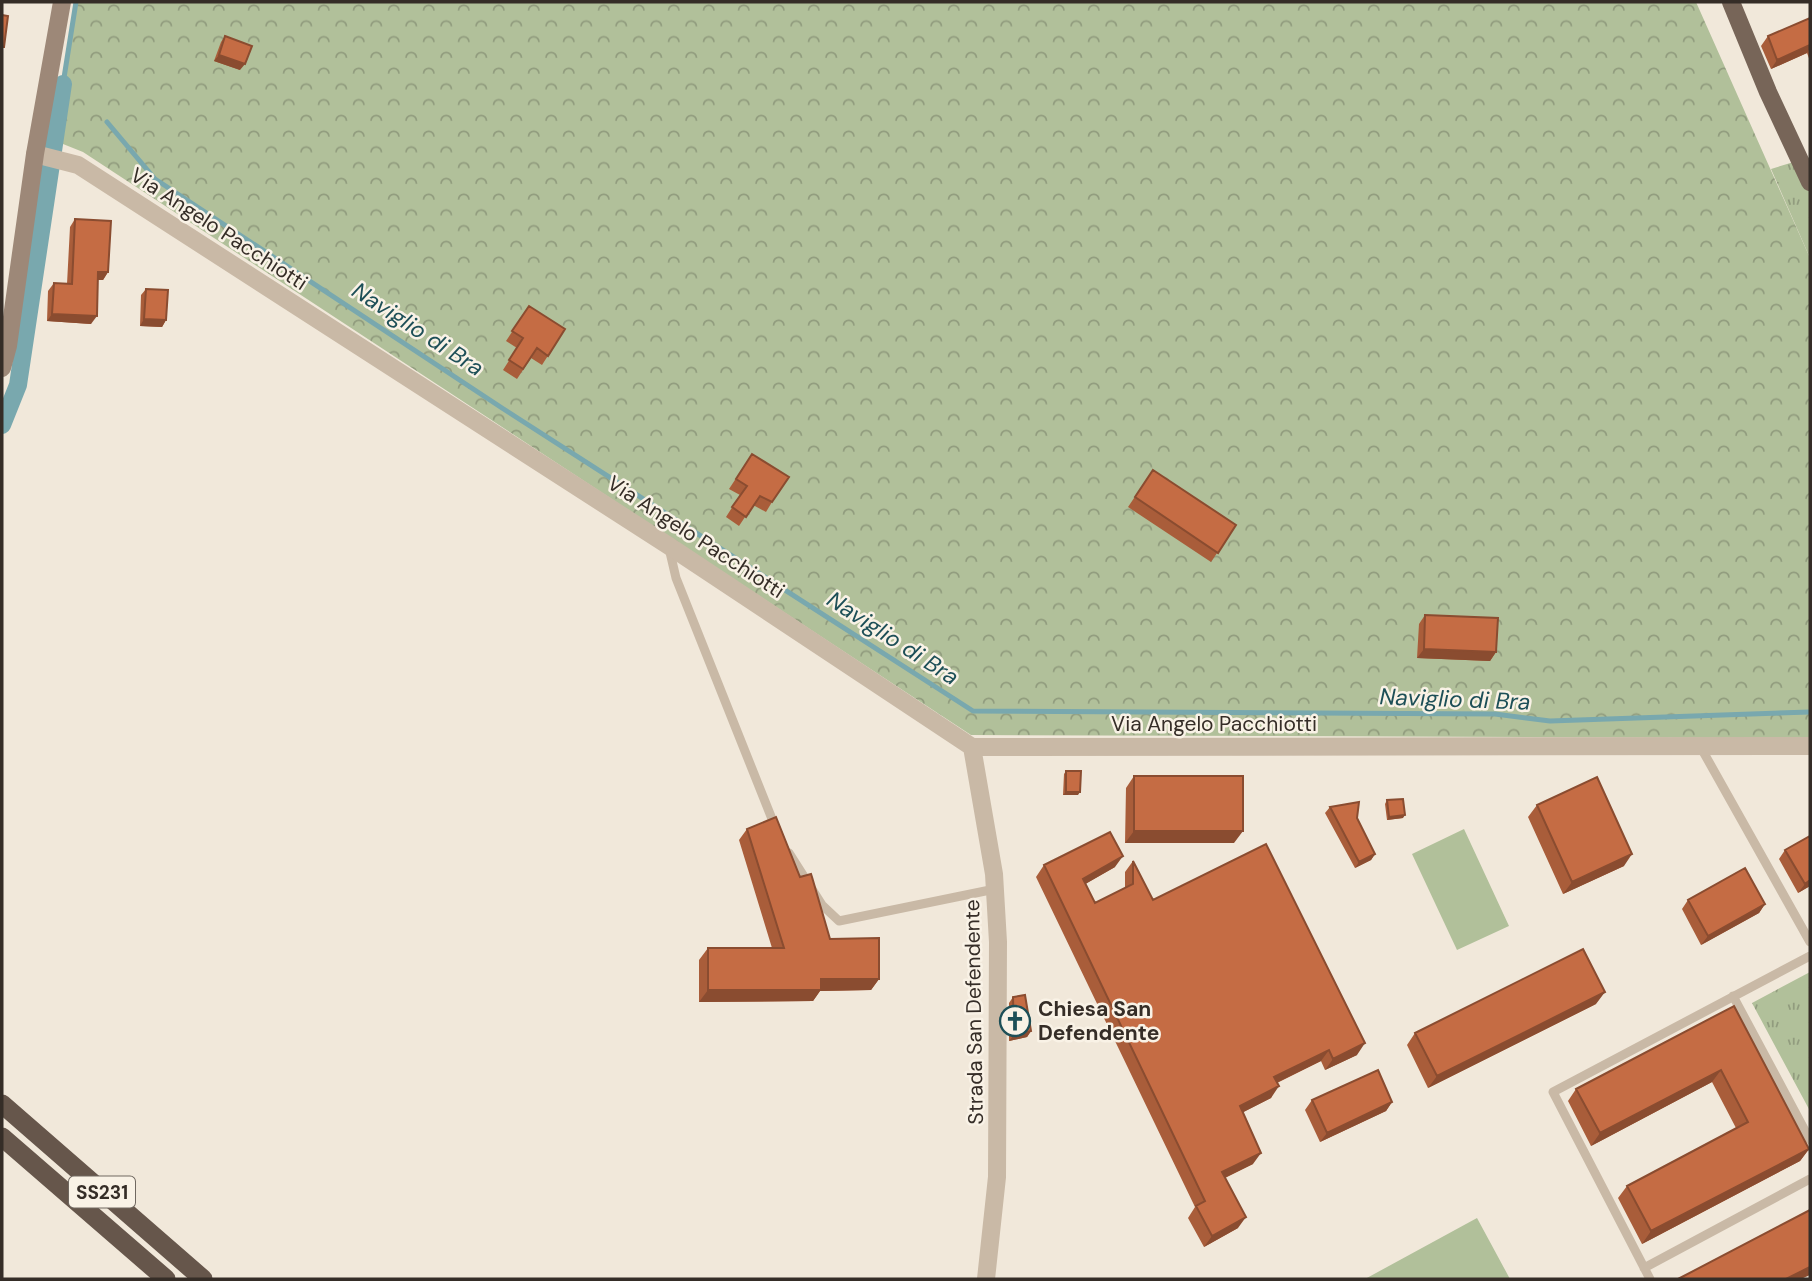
<svg xmlns="http://www.w3.org/2000/svg" width="1812" height="1281" font-family="'DM Sans',sans-serif">
<defs>
<pattern id="grass-tufts" width="24" height="20" patternUnits="userSpaceOnUse" patternTransform="scale(1.75)"><rect width="24" height="20" fill="#b1c09a"/><path d="M3 7l-1-3M5 7V3M7 7l1-3M15 17l-1-3M17 17v-4M19 17l1-3" fill="none" stroke="#919c7e"/></pattern>
<pattern id="forest-crowns" width="20" height="18" patternUnits="userSpaceOnUse" patternTransform="scale(1.75)"><rect width="20" height="18" fill="#b1c09a"/><path d="M2 6a3 3 0 1 1 6 0M12 15a3 3 0 1 1 6 0" fill="none" stroke="#919c7e"/></pattern>
</defs>
<rect width="100%" height="100%" fill="#f1e8da"/>
<path fill="url(#grass-tufts)" d="M1810 157V258L1771 169Z
M1810 972V1111L1752 1003Z"/>
<path fill="url(#forest-crowns)" d="M78 2H1696L1810 258V738L971 735 83 152 53 140Z"/>
<path fill="#b1c09a" d="M1464 829 1509 926 1457 950 1412 854Z
M1477 1218 1510 1279H1365Z"/>
<g fill="none" stroke-linecap="round" stroke-linejoin="round">
<path stroke="#79a8ae" stroke-width="5" d="M63 84 76 2
M107 122 155 179 502 408 973 711 1495 714 1550 721 1810 712"/>
<path stroke="#79a8ae" stroke-width="18" d="M2 425 18 385 63 84"/>
<path stroke="#c9b9a6" stroke-width="9" d="M669 548 676 578 776 829
M1700 746 1810 942
M789 853 822 905 839 921 995 889
M1733 996 1810 1140
M1644 1268 1810 1179
M1650 1279 1553 1092 1810 956"/>
<path stroke="#c9b9a6" stroke-width="18" d="M35 154 78 165 669 546 972 747 1810 746
M972 747 994 874 998 942 997 1177 986 1279"/>
<path stroke="#9d8878" stroke-width="18" d="M2 368 8 346 35 154 62 2"/>
<path stroke="#776558" stroke-width="18" d="M1731 2 1768 92 1810 182"/>
<path stroke="#66564b" stroke-width="19" d="M2 1104 203 1279
M2 1137 166 1279"/>
</g>
<path fill="#a95d3a" d="M1810 18V61L1807 53 1771 69 1761 46 1768 36Z
M225 36 240 70 214 61 221 42Z
M75 219 108 272 103 280H98L91 324 47 321 48 291 54 283 67 284 70 227Z
M146 289 166 320 162 327 140 326 141 295Z
M529 306 565 329 542 365 531 358 517 379 503 370 517 348 506 341Z
M752 454 772 502 766 512 753 505 739 526 726 517 740 495 729 489Z
M1153 470 1236 525 1211 562 1128 507Z
M1425 615 1496 652 1490 661 1417 658 1419 624Z
M1066 771 1078 795H1063L1064 774Z
M1134 776 1234 843H1125L1126 788Z
M1387 800 1403 818 1387 820 1385 804Z
M1537 805 1624 866 1563 894 1528 817Z
M1330 807 1375 854 1371 860 1355 868 1325 813Z
M747 829 800 877 830 939 879 979 871 990 820 991 813 1001 699 1002V960L708 948H772L739 840Z
M1810 836V886L1798 893 1779 859 1785 850Z
M1133 861 1153 900 1357 1055 1325 1070 1321 1061 1277 1083 1271 1098 1243 1112 1253 1164 1225 1178 1238 1228 1204 1247 1188 1218 1195 1207 1036 877 1044 865 1115 867 1085 884 1095 903 1125 888V872Z
M1688 900 1765 904 1759 913 1701 945 1682 909Z
M1013 997 1031 1031 1027 1037 1009 1041V1003Z
M1596 1004 1428 1088 1407 1045 1415 1033Z
M1734 1006 1809 1149 1800 1161 1642 1244 1618 1198 1627 1186 1736 1128 1712 1082 1591 1146 1568 1101 1576 1089Z
M1312 1100 1392 1102 1386 1111 1320 1142 1305 1110Z"/>
<path fill="#8a4c30" d="M1810 45V48L1807 53 1771 69 1777 60Z
M219 55 245 64 240 70 214 61Z
M98 272H108L103 280H93Z
M52 314 97 316 91 324 47 321Z
M144 319 166 320 162 327 140 326Z
M1424 649 1496 652 1490 661 1417 658Z
M1066 792H1080L1078 795H1063Z
M1405 815 1403 818 1387 820 1389 817Z
M1134 831H1243L1234 843H1125Z
M1375 854 1371 860 1355 868 1359 862Z
M1632 854 1624 866 1563 894 1572 882Z
M1123 856 1115 867 1075 890 1083 879Z
M1810 880V886L1798 893 1805 884Z
M1765 904 1759 913 1701 945 1708 936Z
M821 979H879L871 990 820 991 813 1001 699 1002 708 990Z
M1605 992 1596 1004 1428 1088 1437 1076Z
M1031 1031 1027 1037 1009 1041 1014 1035Z
M1365 1043 1357 1055 1325 1070 1333 1059Z
M1329 1050 1321 1061 1266 1088 1274 1077Z
M1721 1070 1712 1082 1591 1146 1600 1133Z
M1279 1086 1271 1098 1232 1118 1240 1106Z
M1392 1102 1386 1111 1320 1142 1327 1133Z
M1809 1149 1800 1161 1642 1244 1651 1231Z
M1261 1153 1253 1164 1214 1183 1222 1172Z
M1246 1217 1238 1228 1204 1247 1212 1236Z
M1810 1267V1275L1801 1279H1786Z"/>
<path fill="#c56c44" stroke="#8a4c30" stroke-width="2" d="M2 15 8 16 4 47H2Z
M1810 18V45L1777 60 1768 36Z
M225 36 252 46 245 64 219 55Z
M75 219 111 221 108 272H98L97 316 52 314 54 283 72 284Z
M146 289 168 290 166 320 144 319Z
M529 306 565 329 548 356 537 348 523 369 509 360 523 338 512 331Z
M752 454 789 477 772 502 760 496 746 517 732 507 747 486 736 479Z
M1153 470 1236 525 1218 553 1135 497Z
M1425 615 1498 618 1496 652 1424 649Z
M1066 771H1081L1080 792H1066Z
M1134 776H1243V831H1134Z
M1597 777 1632 854 1572 882 1537 805Z
M1403 799 1405 815 1389 817 1387 800Z
M1359 802 1357 818 1375 854 1359 862 1330 807Z
M776 817 800 877 811 874 812 877 830 939 879 938V979H821V990H708V948H784L747 829Z
M1110 832 1123 856 1083 879 1095 903 1133 884V861L1153 900 1266 844 1365 1043 1333 1059 1329 1050 1274 1077 1279 1086 1240 1106 1261 1153 1222 1172 1246 1217 1212 1236 1196 1206 1205 1201 1044 865Z
M1810 836V880L1805 884 1785 850Z
M1745 868 1765 904 1708 936 1688 900Z
M1583 949 1605 992 1437 1076 1415 1033Z
M1025 995 1031 1031 1014 1035 1013 997Z
M1734 1006 1809 1149 1651 1231 1627 1186 1748 1122 1721 1070 1600 1133 1576 1089Z
M1378 1070 1392 1102 1327 1133 1312 1100Z
M1810 1210V1267L1786 1279H1678Z"/>
<defs>
<g id="church-ring" transform="scale(1.575)"><circle r="9.5" fill="#f9f2e6" stroke="#1d4f57" stroke-width="1.5"/><path d="M-1.2-6h2.4v3.5h3.3v2.4h-3.3V6h-2.4V-.1h-3.3v-2.4h3.3Z" fill="#1d4f57"/></g>
</defs>
<g fill-rule="evenodd">
<use href="#church-ring" x="1015" y="1021"/>
</g>
<g text-anchor="middle" dominant-baseline="central" stroke-width="5" stroke-linejoin="round" paint-order="stroke">
<rect fill="#f9f2e6" stroke="#706860" stroke-width="2" x="69" y="1176.5" width="66" height="31" rx="5"/>
<g font-size="19" font-weight="bold" fill="#352d27">
<text x="102" y="1192">SS231</text>
</g>
<g font-size="21" fill="#352d27" stroke="#f9f2e6">
<text transform="translate(219 229) rotate(33)">Via Angelo Pacchiotti</text>
<text transform="translate(696 537) rotate(33)">Via Angelo Pacchiotti</text>
<text x="1214" y="724">Via Angelo Pacchiotti</text>
<text transform="translate(974 1012) rotate(-91)">Strada San Defendente</text>
</g>
<g font-size="21" font-weight="bold" fill="#352d27" stroke="#f9f2e6" text-anchor="start">
<text x="1038" y="1009">Chiesa San<tspan x="1038" dy="24">Defendente</tspan></text>
</g>
<g font-size="23" font-style="italic" fill="#1d4f57" stroke="#f9f2e6">
<text transform="translate(418 329) rotate(33)">Naviglio di Bra</text>
<text transform="translate(893 638) rotate(33)">Naviglio di Bra</text>
<text transform="translate(1455 699) rotate(2)">Naviglio di Bra</text>
</g>
</g>
<rect width="1812" height="1281" fill="none" stroke="#352d27" stroke-width="7"/>
</svg>
